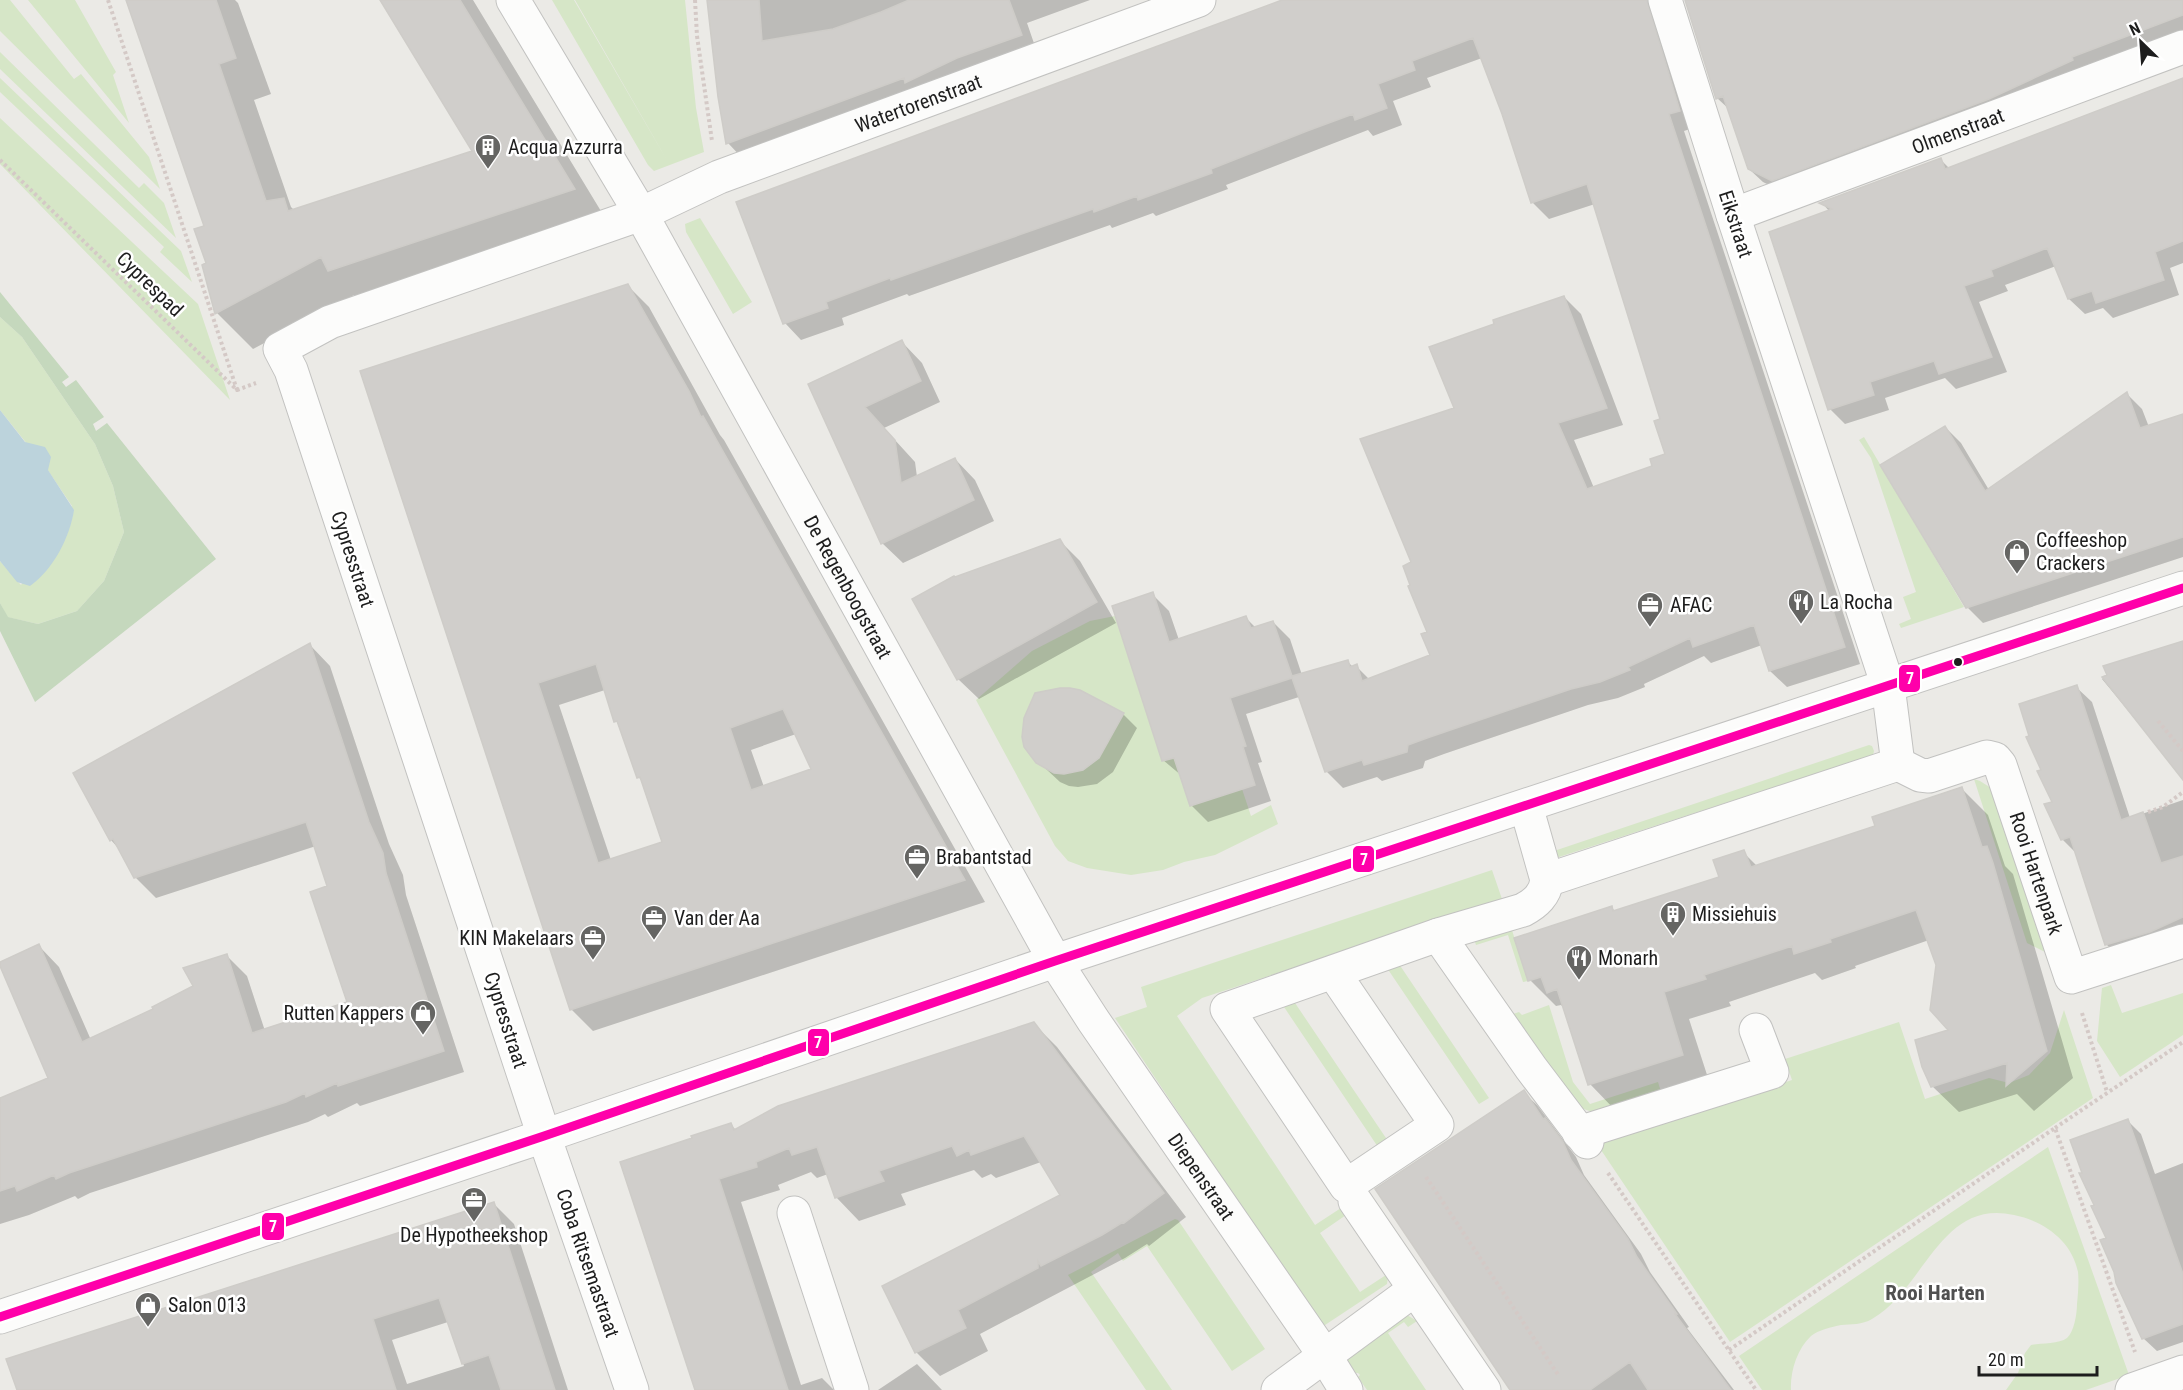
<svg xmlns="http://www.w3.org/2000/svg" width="2183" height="1390" font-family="'Roboto Condensed',sans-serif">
<rect width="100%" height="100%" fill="#ebeae6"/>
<path fill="#d6e6c7" d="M0 0H10L74 79 81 74 149 157 160 189 0 31Z
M28 0H75L116 72 113 75 129 123Z
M552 0H574L668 162 575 0H685L696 108 704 152 654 171 648 165Z
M0 52 139 188 144 183 164 203 176 238 0 69Z
M0 78 181 251 192 282 160 252 164 247 0 92Z
M0 118 198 304 230 400 0 164Z
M700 218 752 302 733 314 686 232 685 224Z
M0 317 22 337 95 444 113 486 124 532 104 581 77 611 38 624 7 617 0 603V561L21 585 72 506 47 469 0 410Z
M1864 437 1964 607 1901 628 1899 624 1911 619 1903 597 1916 592 1871 458 1859 440Z
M1115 616 1162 761 1174 758 1190 806 1242 789 1251 816 1271 805 1278 824 1215 855 1184 862 1163 870 1131 875 1087 868 1068 861 1055 846 976 700 1032 651 1090 621Z
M1869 745 1872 746 1874 751 1873 755 1559 857H1557L1554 851Z
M1974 779 1980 781 1991 788 2045 952 2027 943Z
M1492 870 1502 899 1202 998 1177 1016 1315 1225 1341 1208 1346 1215 1320 1233 1360 1292 1386 1275 1388 1277 1387 1284 1322 1327 1115 1018 1147 1007 1141 987Z
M1511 927 1528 981 1523 982 1508 935 1476 945 1474 939Z
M1399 964 1489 1098 1479 1104 1387 968Z
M2111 985 2122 1013 2183 993V1035L2120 1077 2097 1041 2102 988Z
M1293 1000 1390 1144 1380 1150 1282 1004Z
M1549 1005 1573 1082 1590 1104 1658 1082 1663 1099 1598 1114 1578 1107 1510 1015 1519 1012 1522 1015Z
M2064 1010 2093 1098 1730 1342 1597 1144 1792 1080 1785 1059 1899 1022 1925 1099 1989 1078 2009 1083 2029 1075 2050 1053Z
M2048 1147 2129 1375 2086 1390H2006L2018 1373 2025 1353 2031 1345C2041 1343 2059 1344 2067 1338 2074 1332 2077 1314 2077 1304 2078 1294 2079 1282 2078 1272 2072 1241 2044 1221 2014 1215 1940 1198 1924 1290 1872 1319 1862 1325 1851 1324 1841 1325 1832 1327 1818 1330 1811 1336 1797 1349 1790 1372 1791 1390H1762L1739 1356Z
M1175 1219 1178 1220 1265 1349 1232 1371 1147 1246 1123 1261 1118 1253 1091 1272 1172 1390H1146L1068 1275Z
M1407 1315 1417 1321 1408 1327 1404 1322 1388 1333 1426 1390H1367L1358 1377 1360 1375 1358 1373H1356L1342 1354Z"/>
<path fill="#c5d8bd" d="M0 292 69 377 62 382 66 387 76 380 104 417 93 424 96 431 107 423 216 559 35 702 0 631V603L8 617 38 624 77 611 104 581 124 532 113 486 95 444 22 337 0 317Z"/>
<path fill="#bcd3dc" d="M0 410 25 442 45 447 51 457 48 470 74 510C70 537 53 570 30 586L17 582 0 561Z"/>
<path fill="#0003" fill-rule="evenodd" d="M127 0H235L238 3 271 94 254 100 291 207 295 211 474 152 382 0H473L610 226 365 306 354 295 253 349 217 313 208 264 206 227Z
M710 0H1090L1027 23 1037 52 744 160 728 143Z
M1287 0H1645L1654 29 1670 44 1696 127 1684 131 1860 664 1787 687 1770 671 1762 645 1711 663 1704 656 1644 684 1645 687 1618 698 1588 705 1444 754 1425 761 1423 768 1382 781 1377 777 1343 788 1326 771 1299 697 1246 714 1262 762 1258 763 1271 801 1208 822 1191 805 1182 776 1163 760 1152 594 1169 611 1179 640 1246 618 1256 628 1273 622 1290 639 1302 675 1348 662 1353 667 1356 666 1369 679 1431 656 1429 632 1413 563 1456 408 1496 325 1564 297 1581 314 1623 425 1574 440 1594 488 1654 467 1667 455 1662 420 1595 204 1549 219 1532 202 1503 114 1482 58 1427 78 1431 87 1393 101 1402 125 1373 136 1368 130 1324 147 1226 185 1228 189 1156 216 1153 213 1112 228 1110 225 909 296 907 294 842 318 844 325 801 340 785 323Z
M1722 0H2183V32L1785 193 1763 182 1749 169 1730 110 1717 98Z
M2183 80V263L2170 268 2179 295 2113 318 2103 308 2085 314 2069 299 2056 266 2005 285 2008 291 1979 302 2007 372 1956 389 1945 378 1885 398 1889 410 1845 424 1830 409V212L1822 203 1940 159 1950 169Z
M627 285 649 307 720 435 724 440 985 902 593 1031 571 1009 362 372ZM605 690 638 777 644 782 663 843 611 860 559 705ZM796 734 813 770 764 787 751 750Z
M902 342 922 363 940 402 884 428 915 462 917 477 955 459 975 480 994 521 903 563 882 543 810 385Z
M2127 394 2142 409 2149 427 2183 416V557L1983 623 1967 607 1945 427 1961 443 1989 490Z
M1059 540 1080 561 1116 623 979 699 958 679 955 579Z
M2183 642V777L2102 679Z
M310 645 330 666 389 844 403 875 406 895 464 1072 360 1106 357 1103 328 1117 325 1114 308 1122 90 1193 78 1199 75 1196 29 1215 0 1224V1097L1 1099 50 1079 39 946 59 967 91 1040 155 1010 195 986 227 956 247 976 265 1031 349 1003 329 887 316 846 156 898 135 877 119 849 111 840Z
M2076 687 2092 702 2130 818 2183 800V939L2122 960 2107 945 2077 854 2062 839 2054 803 2043 770Z
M1123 714 1137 728 1113 772 1097 784 1078 787 1069 786 1060 782 1031 755Z
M1962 789 1988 815 2005 866 2013 874 2073 1078 2034 1111 2017 1094 1959 1112 1932 1086 1951 1030 1938 964 1929 940 1855 966 1856 968 1822 980 1815 973 1729 1002 1731 1006 1689 1019 1709 1081 1616 1111 1590 1084 1566 1010 1561 1005 1556 1006 1530 980 1612 908 1616 912 1721 878 1743 852 1757 866 1877 827Z
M1034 1024 1057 1047 1186 1217 1149 1246 1147 1244 1125 1258 980 1334 988 1351 940 1376 917 1353 884 1287 1062 1196 1041 1162 996 1178 991 1174 982 1178 974 1170 901 1194 906 1205 859 1221 836 1197 828 1174 817 1178 811 1172 778 1185 780 1190 741 1202 801 1385 822 1378 834 1390H697L694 1139 731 1125 736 1130Z
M1523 1092 1537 1105 1576 1157 1584 1175 1641 1254 1650 1272 1689 1327 1687 1328 1734 1390H1512Z
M2127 1120 2141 1134 2155 1174 2183 1163V1342L2157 1351 2143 1338 2096 1206Z
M493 1203 514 1224 568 1390H18ZM448 1322 464 1366 407 1384 392 1340Z
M917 1364 942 1390H878Z"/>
<path fill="#d0cecb" stroke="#ceccc8" stroke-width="1.5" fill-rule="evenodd" d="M126 0H216L236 58 219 64 266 201 284 198 288 211 472 151 380 0H460L575 189 328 271 321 257 215 314 202 265 206 263 194 229 204 226Z
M707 0H759L762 41 833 29 881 12 909 0H1009L1022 35 957 58 905 83 904 78 726 144 718 97Z
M1282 0H1647L1680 111 1669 114 1845 647 1769 671 1754 625 1693 647 1690 638 1628 667 1630 670 1600 682 1571 689 1427 738 1408 745 1407 752 1364 765 1362 760 1325 772 1292 678 1230 698 1246 746 1243 747 1255 785 1190 806 1174 758 1162 761 1112 606 1153 592 1169 642 1246 616 1251 628 1273 621 1292 676 1348 660 1350 667 1357 664 1362 681 1430 655 1421 634 1427 632 1408 586 1410 585 1403 566 1411 562 1360 439 1454 408 1429 347 1494 324 1493 320 1564 296 1607 408 1558 423 1587 489 1652 466 1650 459 1665 454 1654 421 1660 419 1587 184 1531 203 1502 114 1473 38 1412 61 1415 70 1378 84 1387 108 1355 120 1353 114 1307 131 1211 169 1212 173 1138 200 1137 196 1094 212 1093 209 891 280 890 278 826 302 828 308 783 324 736 202Z
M1685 0H2183V15L2072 57 2073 60 1989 99 1772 181 1748 169 1723 96 1716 99Z
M2183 78V241L2155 252 2164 280 2096 303 2092 291 2068 299 2047 248 1991 270 1993 276 1964 286 1992 357 1939 374 1934 361 1870 382 1874 395 1828 410 1769 232 1832 209 1819 203 1941 158 1945 169Z
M628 284 689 391 701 417 703 416 965 880 570 1010 360 371ZM596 664 614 722 617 721 637 778 640 777 662 842 598 863 538 683ZM783 709 811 769 751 790 730 728Z
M902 340 921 381 865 407 895 440 901 483 955 458 974 500 881 544 808 384Z
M2127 392 2140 428 2183 414V537L1966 608 1880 465 1945 426 1985 491Z
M1060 539 1097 602 957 680 912 599 954 576 955 577Z
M2183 641V780L2102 677 2107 675 2103 666Z
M310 643 369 822 383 853 386 873 444 1051 338 1086 337 1083 306 1097 305 1093 286 1102 69 1173 56 1179 54 1175 17 1191 15 1186 0 1191V1098L48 1078 0 966V962L39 944 82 1042 153 1009 152 1007 193 986 183 968 227 954 252 1033 347 1002 310 892 327 886 306 822 134 878 113 839 110 841 73 773Z
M2077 685 2121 820 2143 812 2161 863 2183 856V917L2150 932 2105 945 2070 837 2061 840 2044 804 2052 802 2037 771 2041 770 2026 737 2029 736 2019 704Z
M1060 688H1070L1080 690 1124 713 1099 758 1083 770 1064 774 1054 773 1036 763 1024 747 1022 737 1024 718 1035 693Z
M1962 787 1982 847 1987 846 1993 863 2047 1051 2006 1086 2007 1063 1931 1087 1922 1067 1915 1040 1948 1030 1930 1010 1936 965 1916 910 1830 939 1831 942 1794 954 1792 946 1704 975 1706 979 1664 992 1683 1055 1588 1085 1557 989 1547 993 1541 977 1528 981 1514 938 1612 906 1613 911 1719 877 1713 860 1744 850 1751 867 1875 826 1872 817Z
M1034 1022 1164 1193 1124 1223 1123 1222 1102 1235 1041 1266 1038 1261V1268L958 1310 966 1328 915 1353 882 1286 1060 1195 1024 1136 971 1155 969 1150 957 1156 952 1146 879 1171 884 1181 835 1198 817 1147 792 1155 789 1148 756 1162 757 1167 719 1179 788 1390H695L620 1162 692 1138 691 1136 731 1123 734 1130 778 1106Z
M1524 1090 1543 1119 1545 1118 1563 1142 1571 1160 1628 1239 1637 1257 1677 1314H1675L1731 1390H1648L1630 1362 1590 1390H1510L1375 1189Z
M2128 1119 2183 1274V1324L2142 1339 2116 1283 2114 1272 2100 1240 2106 1238 2091 1206 2094 1205 2079 1173H2082L2070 1140Z
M494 1202 555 1390H501L489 1355 462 1364 439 1298 373 1319 396 1390H17L6 1359Z"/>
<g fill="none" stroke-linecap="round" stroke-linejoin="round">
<g stroke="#c2c2c0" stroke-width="35">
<g id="minor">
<path id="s1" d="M513 0 641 214 1055 961 1093 1020 1325 1356 1346 1390"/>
<path id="s2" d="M1733 215 2183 47"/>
<path id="s3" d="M1898 764 1920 775 1929 776 1987 757 1995 759 2000 765 2071 977 2183 941"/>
<path d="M1526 806 1547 880 1898 764 1888 686 1733 215 1665 0"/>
<path d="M1438 935 1531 1068 1587 1142"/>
<path d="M1333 972 1437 1125 1346 1186 1227 1009 1438 935 1523 910C1536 903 1545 895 1547 880"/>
<path d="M1579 1133 1772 1072 1756 1030"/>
<path d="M1355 1201 1484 1390"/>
<path d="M794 1213 852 1390"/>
<path d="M0 1317 544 1136 1055 961 2183 588"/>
<path id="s4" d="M632 1390 544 1136 291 370 280 349 330 322 641 214 719 177 1199 0"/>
<path d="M1278 1390 1414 1290"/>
<path d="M2132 1390 2183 1372"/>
</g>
</g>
<path stroke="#d4c9c6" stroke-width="4" stroke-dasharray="3 3" stroke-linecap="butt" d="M108 0 237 390
M695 0 697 36 712 141
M0 160 237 390 256 383
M2158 721 2183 751
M2148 812 2163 807 2183 792
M2082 1013 2107 1092
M2055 1128 2183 1042
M1608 1173 1756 1390
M1426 1177 1559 1376
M1729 1350 2055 1128 2135 1352"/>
<use href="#minor" stroke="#fcfcfb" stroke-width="33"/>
<g stroke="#fff" stroke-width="14">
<path id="bus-1" d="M0 1317 544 1136 1055 961 2183 588"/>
</g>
<use href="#bus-1" stroke="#f0a" stroke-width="9"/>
</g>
<defs>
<g id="building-pin" transform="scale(1.35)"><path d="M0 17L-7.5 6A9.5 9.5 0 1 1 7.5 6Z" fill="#656563" stroke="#fff"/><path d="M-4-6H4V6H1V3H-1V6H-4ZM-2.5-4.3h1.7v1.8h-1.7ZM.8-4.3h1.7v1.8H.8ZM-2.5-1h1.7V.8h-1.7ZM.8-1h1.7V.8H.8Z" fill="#fff"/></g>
<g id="shop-pin" transform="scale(1.35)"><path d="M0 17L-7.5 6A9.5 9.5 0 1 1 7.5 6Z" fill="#656563" stroke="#fff"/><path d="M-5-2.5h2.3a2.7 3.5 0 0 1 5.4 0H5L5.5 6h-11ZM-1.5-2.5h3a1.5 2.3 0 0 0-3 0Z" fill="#fff"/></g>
<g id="restaurant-pin" transform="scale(1.35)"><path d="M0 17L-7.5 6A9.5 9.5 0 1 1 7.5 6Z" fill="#656563" stroke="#fff"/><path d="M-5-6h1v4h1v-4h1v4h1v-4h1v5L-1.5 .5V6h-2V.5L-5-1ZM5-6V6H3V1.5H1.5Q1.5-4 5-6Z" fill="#fff"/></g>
<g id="office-pin" transform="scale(1.35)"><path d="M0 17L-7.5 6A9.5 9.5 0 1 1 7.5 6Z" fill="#656563" stroke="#fff"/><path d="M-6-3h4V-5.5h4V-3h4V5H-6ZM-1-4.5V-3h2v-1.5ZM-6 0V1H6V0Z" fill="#fff"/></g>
</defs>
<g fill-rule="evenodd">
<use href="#building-pin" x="488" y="147"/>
<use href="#shop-pin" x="2017" y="552"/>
<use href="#restaurant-pin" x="1801" y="602"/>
<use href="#office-pin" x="1650" y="605"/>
<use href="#office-pin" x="917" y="857"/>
<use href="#building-pin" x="1673" y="914"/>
<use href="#office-pin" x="654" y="918"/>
<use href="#office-pin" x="593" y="938"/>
<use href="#restaurant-pin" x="1579" y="958"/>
<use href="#shop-pin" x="423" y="1013"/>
<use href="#office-pin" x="474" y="1200"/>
<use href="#shop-pin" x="148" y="1305"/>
</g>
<circle fill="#1d1d1d" stroke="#fff" stroke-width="2" cx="1958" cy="662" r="5"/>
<g text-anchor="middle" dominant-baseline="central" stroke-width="5" stroke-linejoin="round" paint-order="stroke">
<g font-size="20" fill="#1d1d1d" stroke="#fff">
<text stroke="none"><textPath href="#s4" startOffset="1784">Watertorenstraat</textPath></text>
<text stroke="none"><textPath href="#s2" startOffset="240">Olmenstraat</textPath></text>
<text transform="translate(1736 224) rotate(72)">Eikstraat</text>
<text transform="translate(150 284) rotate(44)">Cyprespad</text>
<text transform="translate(353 559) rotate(72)">Cypresstraat</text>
<text stroke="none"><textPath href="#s1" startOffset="676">De Regenboogstraat</textPath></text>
<text stroke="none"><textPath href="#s3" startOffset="225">Rooi Hartenpark</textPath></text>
<text transform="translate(506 1020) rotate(72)">Cypresstraat</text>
<text stroke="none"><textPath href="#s1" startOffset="1364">Diepenstraat</textPath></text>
<text transform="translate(588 1263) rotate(71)">Coba Ritsemastraat</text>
</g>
<g font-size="20" fill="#1d1d1d" stroke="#fff" text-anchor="start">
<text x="508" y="147">Acqua Azzurra</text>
<text x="2036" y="540">Coffeeshop<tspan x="2036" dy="23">Crackers</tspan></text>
<text x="1820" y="602">La Rocha</text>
<text x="1670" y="605">AFAC</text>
<text x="936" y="857">Brabantstad</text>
<text x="1692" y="914">Missiehuis</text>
<text x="674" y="918">Van der Aa</text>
<text x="574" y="938" text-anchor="end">KIN Makelaars</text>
<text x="1598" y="958">Monarh</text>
<text x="404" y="1013" text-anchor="end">Rutten Kappers</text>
<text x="474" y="1235" text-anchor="middle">De Hypotheekshop</text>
<text x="168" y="1305">Salon 013</text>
</g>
<g font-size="21" font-weight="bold" fill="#505050" stroke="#fff">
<text x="1935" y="1293">Rooi Harten</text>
</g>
</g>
<g stroke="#fff" stroke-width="2">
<rect x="1898" y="664" width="23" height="29" rx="6" fill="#f0a"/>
<rect x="1352" y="845" width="23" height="28" rx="6" fill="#f0a"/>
<rect x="807" y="1028" width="23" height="29" rx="6" fill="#f0a"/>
<rect x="261" y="1212" width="24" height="29" rx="6" fill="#f0a"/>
</g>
<g font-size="16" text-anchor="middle" font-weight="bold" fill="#fff">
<text x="1910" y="684">7</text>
<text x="1364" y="865">7</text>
<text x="818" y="1048">7</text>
<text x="273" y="1232">7</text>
</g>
<g transform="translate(2141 42) rotate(335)" stroke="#ffffff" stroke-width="4.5" paint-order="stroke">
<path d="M0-4.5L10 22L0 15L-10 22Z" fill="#1d1d1d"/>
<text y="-9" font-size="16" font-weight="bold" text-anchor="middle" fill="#1d1d1d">N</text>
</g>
<path d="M1979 1366v9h118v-9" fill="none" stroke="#1d1d1d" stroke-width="3"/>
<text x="1988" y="1366" font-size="18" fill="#1d1d1d" stroke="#ffffff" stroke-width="4.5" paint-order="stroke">20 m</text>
</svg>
